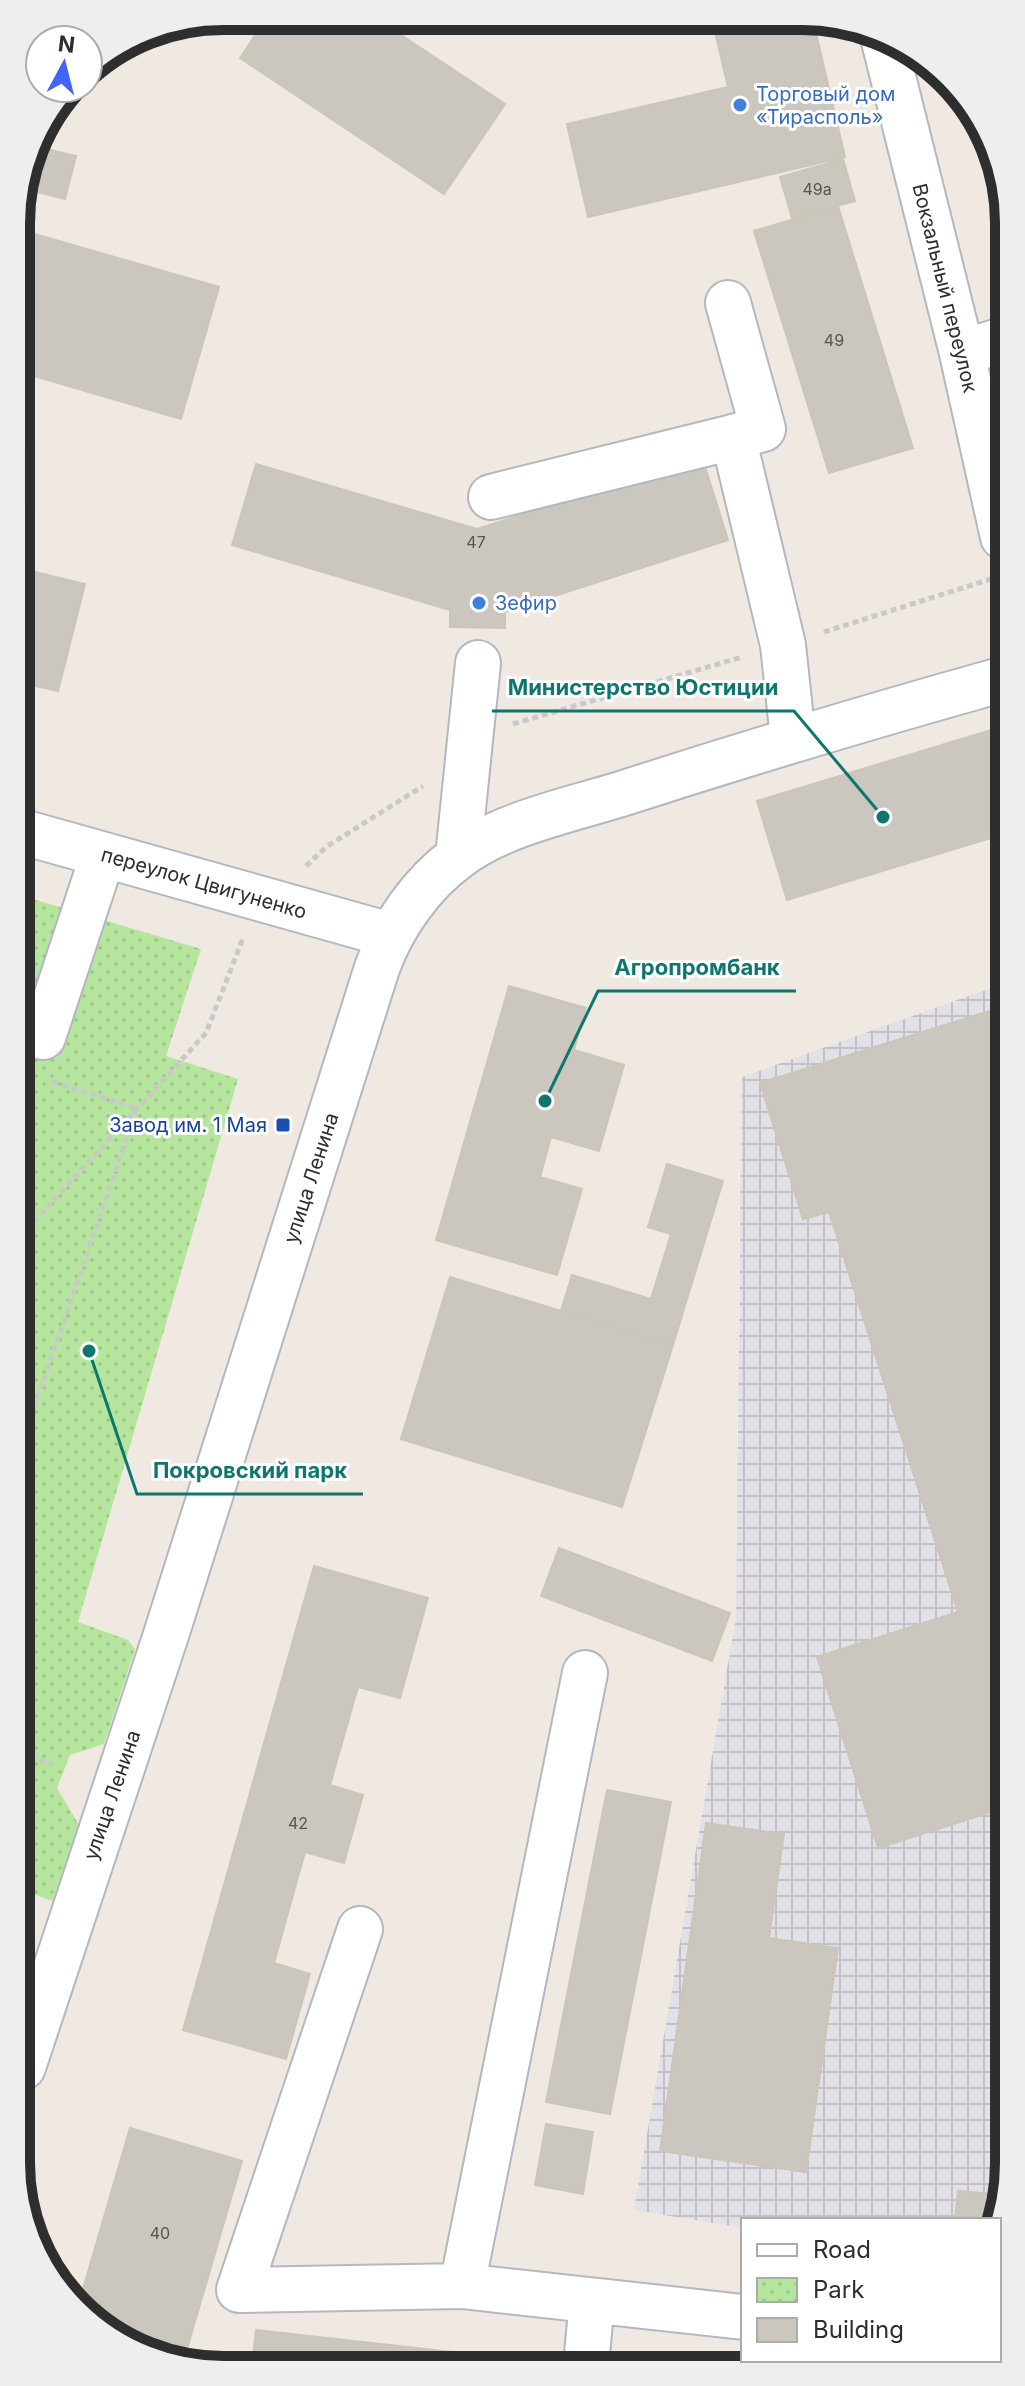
<svg xmlns="http://www.w3.org/2000/svg" width="1025" height="2386" font-family="Inter,sans-serif">
<defs>
<pattern id="industrial-grid" width="8" height="8" patternUnits="userSpaceOnUse" patternTransform="scale(2)"><rect width="8" height="8" fill="#e3e1e8"/><path d="M0 4h8M4 0v8" fill="none" stroke="#c3c1c7"/></pattern>
<pattern id="park-dots" width="8" height="8" patternUnits="userSpaceOnUse" patternTransform="scale(2)"><rect width="8" height="8" fill="#b6e59e"/><path d="M2 2h.1M6 6h.1" fill="none" stroke="#9dc588" stroke-width="1.8" stroke-linecap="round"/></pattern>
</defs>
<rect width="100%" height="100%" fill="#efe9e1"/>
<path fill="url(#industrial-grid)" d="M1005 983 1009 2177 998 2220H743V2228L634 2210 736 1617 742 1077Z"/>
<path fill="url(#park-dots)" d="M19 895 201 949 166 1056 238 1079 78 1622 128 1640 135 1649 104 1744 70 1755 57 1788 79 1825 53 1901 22 1890Z"/>
<path fill="#cbc7bf" stroke="#cbc5ba" stroke-width="2" d="M268 16 374 17 505 104 444 194 240 58Z
M712 19 813 20 845 157 588 217 567 124 728 87Z
M33 146 76 156 65 199 22 188Z
M843 159 855 201 792 218 780 177Z
M838 206 913 448 829 473 754 231Z
M17 229 219 287 181 419 17 371Z
M702 457 728 540 505 612V628L450 627V610L232 545 256 464 477 529Z
M18 568 85 584 58 691 18 682Z
M1004 726V834L787 900 757 801Z
M509 986 586 1008 574 1050 624 1065 599 1151 551 1137 540 1177 582 1189 557 1275 436 1240Z
M1005 1006 1007 1807 878 1848 817 1657 958 1612 829 1212 803 1219 760 1083Z
M667 1164 723 1181 673 1345 561 1311 572 1275 651 1299 671 1234 648 1227Z
M450 1277 673 1345 622 1507 401 1439Z
M559 1548 730 1613 712 1661 541 1596Z
M314 1566 428 1598 400 1698 358 1687 330 1785 363 1795 344 1863 305 1852 274 1963 310 1974 286 2059 183 2030Z
M607 1790 671 1802 610 2114 546 2102Z
M706 1823 784 1834 769 1938 838 1948 806 2172 660 2151Z
M546 2124 593 2132 583 2194 535 2185Z
M130 2128 242 2161 182 2366 86 2318 78 2306Z
M958 2191 1004 2195 998 2220H955Z
M256 2330 542 2362V2364L252 2366Z
M627 2359 673 2364H627Z"/>
<g fill="none" stroke-linecap="round" stroke-linejoin="round">
<g stroke="#b4b7c1" stroke-width="48">
<path id="minor" d="M884 41 962 353 1003 537
M728 303 763 429 733 437 783 645 793 738
M962 353 1002 340
M491 497 733 437
M19 831 390 935
M458 857 478 663
M43 1037 103 855
M360 1929 239 2290 462 2286 743 2317
M23 2067 166 1635 377 968C392 926 421 884 458 857 501 824 569 810 621 794 748 753 875 715 1004 679
M462 2286 585 1673
M586 2364 592 2301"/>
</g>
<path stroke="#c9c9c9" stroke-width="5" stroke-dasharray="6 4" stroke-linecap="butt" d="M824 632 994 578
M513 724 742 657
M306 866 326 847 423 786
M20 1237 206 1033 243 938
M21 1446 137 1108 47 1080
M22 1750 53 1766"/>
<use href="#minor" stroke="#fff" stroke-width="44"/>
</g>
<g fill="#3f7fe0" stroke="#fff" stroke-width="3">
<circle cx="740" cy="105" r="8"/>
<circle cx="479" cy="603" r="8"/>
</g>
<rect fill="#1a4fb4" stroke="#fff" stroke-width="3" x="275" y="1117" width="16" height="16" rx="4"/>
<g text-anchor="middle" dominant-baseline="central" stroke-width="6" stroke-linejoin="round" paint-order="stroke">
<g font-size="16" fill="#555452">
<text x="817" y="189">49а</text>
<text x="834" y="340">49</text>
<text x="476" y="542">47</text>
<text x="298" y="1823">42</text>
<text x="160" y="2233">40</text>
</g>
<g font-size="20" fill="#366cbe" stroke="#fff" text-anchor="start">
<text x="756" y="94">Торговый дом<tspan x="756" dy="23">«Тирасполь»</tspan></text>
<text x="495" y="603">Зефир</text>
</g>
<g font-size="20" fill="#2e2e2e" stroke="#fff">
<text transform="translate(945 288) rotate(76)">Вокзальный переулок</text>
<text transform="translate(204 883) rotate(16)">переулок Цвигуненко</text>
<text transform="translate(311 1178) rotate(-72)">улица Ленина</text>
<text transform="translate(112 1795) rotate(-71)">улица Ленина</text>
</g>
<g font-size="20" fill="#164399" stroke="#fff" text-anchor="end">
<text x="267" y="1125">Завод им. 1 Мая</text>
</g>
</g>
<path d="M0 0H1025V2386H0ZM223 30H802A193 193 0 0 1 995 223V2163A193 193 0 0 1 802 2356H223A193 193 0 0 1 30 2163V223A193 193 0 0 1 223 30Z" fill="#eee" fill-rule="evenodd"/>
<path fill="none" stroke="#2e2e2e" stroke-width="10" d="M223 30H802A193 193 0 0 1 995 223V2163A193 193 0 0 1 802 2356H223A193 193 0 0 1 30 2163V223A193 193 0 0 1 223 30Z"/>
<path fill="none" stroke="#0f766e" stroke-width="3" d="M883 817L794 711H492M545 1101L598 991H796M89 1351L137 1494H363"/>
<g fill="#0f766e" stroke="#fff" stroke-width="3">
<circle cx="883" cy="817" r="8"/>
<circle cx="545" cy="1101" r="8"/>
<circle cx="89" cy="1351" r="8"/>
</g>
<g font-size="22" text-anchor="middle" font-weight="bold" fill="#0f766e" stroke="#fff" stroke-width="6" stroke-linejoin="round" paint-order="stroke">
<text x="643" y="695">Министерство Юстиции</text>
<text x="697" y="975">Агропромбанк</text>
<text x="250" y="1478">Покровский парк</text>
</g>
<rect x="741" y="2218" width="260" height="144" fill="#ffffff" stroke="#ababab" stroke-width="2"/>
<rect x="757" y="2244" width="40" height="12" fill="#ffffff" stroke="#ababab" stroke-width="2"/>
<text x="813" y="2258" font-size="24" fill="#2e2e2e">Road</text>
<rect x="757" y="2278" width="40" height="24" fill="url(#park-dots)" stroke="#ababab" stroke-width="2"/>
<text x="813" y="2298" font-size="24" fill="#2e2e2e">Park</text>
<rect x="757" y="2318" width="40" height="24" fill="#cbc7bf" stroke="#ababab" stroke-width="2"/>
<text x="813" y="2338" font-size="24" fill="#2e2e2e">Building</text>
<g transform="translate(64 64) rotate(7)"><circle r="38" fill="#ffffff" stroke="#ababab" stroke-width="2"/>
<path d="M0-6L14 30L0 20L-14 30Z" fill="#4264fb"/>
<text y="-12" font-size="22" font-weight="bold" text-anchor="middle" fill="#2e2e2e">N</text>
</g>
</svg>
